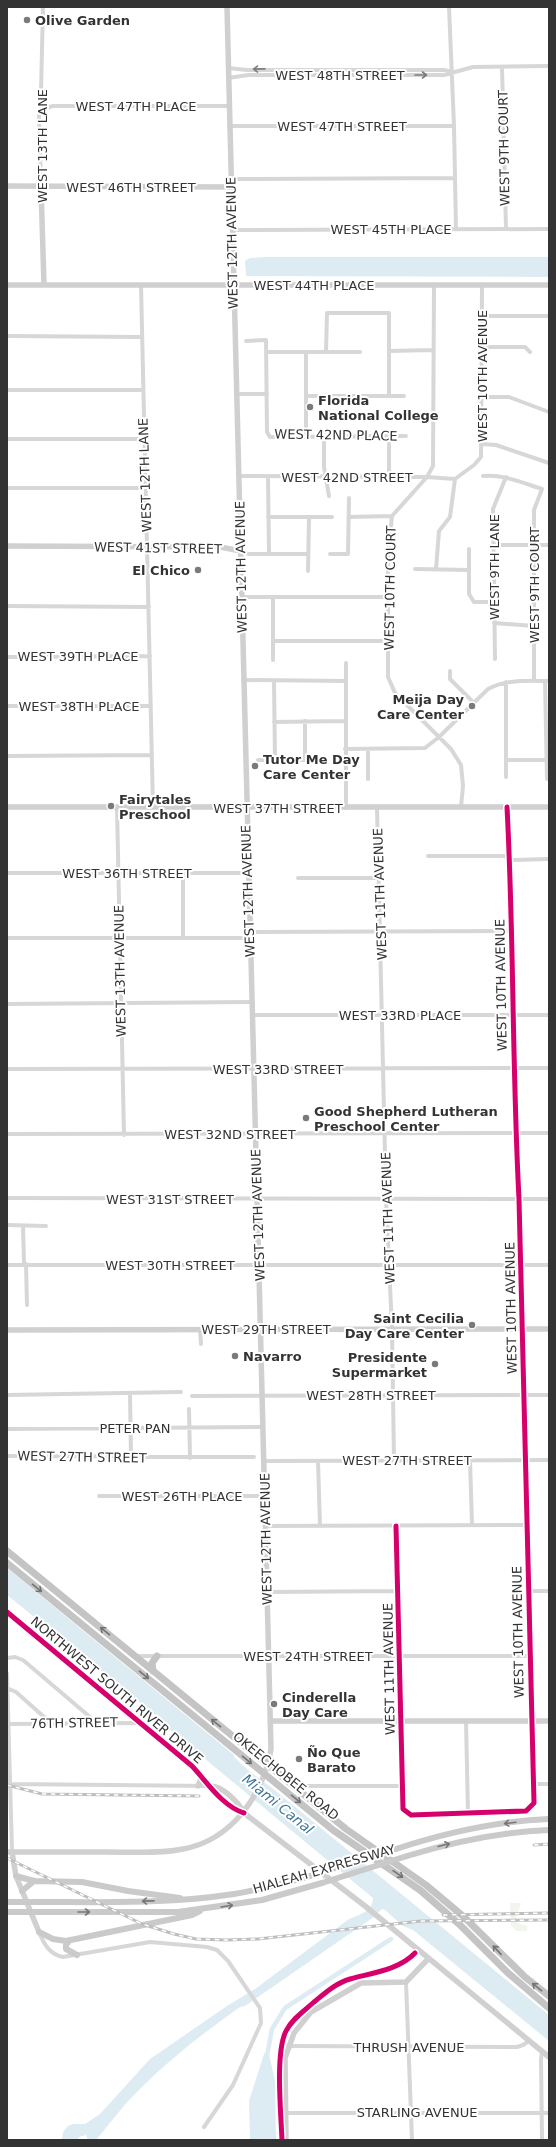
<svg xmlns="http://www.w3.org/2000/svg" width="556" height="2147" font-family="'DejaVu Sans',sans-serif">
<rect width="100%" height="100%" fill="#fff"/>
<path fill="#f1f5ed" d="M510 1903H521L516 1918 519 1924 527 1926V1931H516L511 1925Z"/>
<path fill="#ddebf3" d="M267 257H549V277L246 276 245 261 250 258Z
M7 1568 234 1755V1757L249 1771 272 1788 549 2015V2041L413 1930 403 1926 385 1910 382 1909 371 1919 245 2006 240 2007C202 2034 166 2062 134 2095 120 2109 109 2125 96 2140H88L86 2135 79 2137 78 2140H62L63 2132 68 2126 73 2124H85L100 2114 150 2059 227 2006 255 1989 349 1919C359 1915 373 1911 373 1898L169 1729 153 1713 7 1595Z
M268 2050 275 2081 276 2140H250L249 2101 264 2054Z"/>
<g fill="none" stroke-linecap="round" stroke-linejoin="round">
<path stroke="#ddebf3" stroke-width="4.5" d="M267 2056 272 2029 285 2008 391 1939"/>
<path stroke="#d7d7d7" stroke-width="4" d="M449 7 454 126 456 229
M502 67 506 229
M228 68 247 70H444L451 72
M228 78 248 75H444L473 67 549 66
M43 109 53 106H229
M229 126H454
M231 179 455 178
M41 187 39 116 43 109 41 92 43 7
M233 230 549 229
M141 285 153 808
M434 285 433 466 427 477 392 516 388 553V677L395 693 451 749 461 765 463 786 461 807
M482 316H549
M7 336 142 337
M246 341 266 340 267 432 270 437 406 436
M483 347H525L530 352
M389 351 433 350
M266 352H360
M326 352 327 313H389V396
M7 390H143
M236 394H267
M306 396H404
M482 397H509L549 412
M306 437V352
M324 437V467L329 496
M389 437V477
M7 439H144
M482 444 496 445 549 463
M238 476 427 477 455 479
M483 476C503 474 523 483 542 489L534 510V681
M268 477 269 554
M7 488H145
M268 517H332
M349 517 392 516
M494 545H549
M469 549V594L474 602H488
M241 551 248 554H308
M330 554H348L349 498
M415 569 469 570
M436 569 439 531 450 517 455 479 474 465 481 457 482 285
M308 571 309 517
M241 597H388
M273 597V660
M7 606 149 607
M494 623 534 626
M273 641H389
M7 657 150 656
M495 659 493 509 506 477
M450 671V679L474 703
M243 680 346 681
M274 681 275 760
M545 681 547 779
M506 682V777
M7 706H151
M274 722 345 721
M345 749 425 748 439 737 488 689C507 679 528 681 549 681
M7 756 152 755
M258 760H305V721
M506 760H546
M368 779V749
M117 807 124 1135
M346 808V663
M377 808 386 1198 392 1329 394 1461
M428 856H504L514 860 549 859
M7 873H248
M183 873V938
M298 878H379
M249 932 511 931
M7 938H250
M7 1004 251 1002
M252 1015H549
M7 1069 549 1068
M7 1134 549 1133
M7 1198 549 1199
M7 1225 46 1226
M23 1226 24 1264
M26 1264 27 1305
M7 1265H549
M200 1329 201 1344
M130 1393 131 1458
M7 1395 181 1392
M192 1396 549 1395
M189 1409 190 1458
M7 1429 263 1427
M7 1456 254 1457
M470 1460 472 1525
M264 1461 549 1460
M318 1461 320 1526
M99 1496H265
M266 1526 526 1525
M396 1526 403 1809 411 1815 526 1811 534 1803 519 1199C512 1068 514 938 507 807
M528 1591H549
M267 1592 398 1591
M136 1656H530
M7 1658 15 1657 23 1660 90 1717 95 1723
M7 1673 12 1852
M7 1688 16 1692 52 1724
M466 1721 468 1813
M9 1724 140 1723
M11 1784 210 1786
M533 1784H549
M295 1786H402
M39 1932C44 1944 49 1954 63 1957L150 1942 207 1947 217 1950 228 1961 260 2008 261 2023 233 2085 204 2127
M406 1982 412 2140
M288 2046 517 2047 523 2045 529 2041
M286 2113H549
M542 2140 541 2059 542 2052"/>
<path stroke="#d0d0d0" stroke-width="5.5" d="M7 186 231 187
M41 187 44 285
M7 285H549
M7 546 220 547 241 551
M7 807H549
M7 1330 549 1329
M7 1612 192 1766C207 1782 222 1806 244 1813L365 1906 549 2057
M270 1721H549
M198 1786 202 1776
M210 1786C222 1785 239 1803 244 1813
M7 1852C40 1852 74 1852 107 1852 132 1852 158 1854 183 1849 232 1840 263 1795 271 1749L227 7
M12 1852 16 1876 39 1932
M286 2140 285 2058 294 2033 311 2012 361 1983 406 1982 428 1959"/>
<path stroke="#cacaca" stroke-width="6" d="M396 1849C445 1833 497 1821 549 1819
M407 1856C453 1842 500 1832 549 1830
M16 1876 34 1881 82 1882 128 1891 180 1898
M22 1891 34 1881
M40 1902C105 1902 170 1904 234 1894 260 1890 285 1883 310 1876
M45 1912H178L262 1900 322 1883
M39 1932 53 1939 66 1941 192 1915 200 1911
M70 1940 66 1945V1949L77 1955"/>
<path stroke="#c4c4c4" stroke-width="7" d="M7 1551 346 1829 426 1885 464 1917 525 1977 549 1996
M7 1563 333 1830 420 1890 459 1924 508 1973 549 2008
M153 1671 152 1663 157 1656"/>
<g stroke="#bebebe" stroke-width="3">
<path id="rail" d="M7 1785 42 1794 199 1796
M534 1845 549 1844
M7 1858 142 1924 174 1934 196 1939 226 1940 258 1939 421 1921 549 1920
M443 1915 549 1913"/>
</g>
<use href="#rail" stroke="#fff" stroke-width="1.5" stroke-dasharray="4.5" stroke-linecap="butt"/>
<path stroke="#cacaca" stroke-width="6" d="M310 1876 396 1849
M322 1883 407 1856
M7 1902H40
M7 1912H45"/>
<g stroke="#fff" stroke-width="8">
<path id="cycleway" d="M396 1526 403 1809 411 1815 526 1811 534 1803 519 1199C512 1068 514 938 507 807
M7 1612 192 1766C207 1782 222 1806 244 1813
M282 2140C281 2113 275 2053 286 2031 292 2019 304 2011 314 2002 325 1993 336 1983 350 1979 371 1973 399 1970 415 1953"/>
</g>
<use href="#cycleway" stroke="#d6006c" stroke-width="5"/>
</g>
<defs><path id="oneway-shaft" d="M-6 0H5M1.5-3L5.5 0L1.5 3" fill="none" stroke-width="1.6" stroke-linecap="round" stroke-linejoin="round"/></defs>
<g stroke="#7d7d7d">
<use href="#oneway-shaft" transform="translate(259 69) rotate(179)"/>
<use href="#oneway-shaft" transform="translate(421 75)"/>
</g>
<g stroke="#747474">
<use href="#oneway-shaft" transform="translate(37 1588) rotate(39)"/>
<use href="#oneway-shaft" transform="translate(105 1631) rotate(-141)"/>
<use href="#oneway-shaft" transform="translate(144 1675) rotate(39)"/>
<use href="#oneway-shaft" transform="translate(216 1723) rotate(-141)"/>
<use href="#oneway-shaft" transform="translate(247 1760) rotate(39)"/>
<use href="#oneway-shaft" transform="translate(296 1799) rotate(39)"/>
<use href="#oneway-shaft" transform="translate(398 1874) rotate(35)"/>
<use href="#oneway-shaft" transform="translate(497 1950) rotate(-133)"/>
<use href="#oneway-shaft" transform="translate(537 1987) rotate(-141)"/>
</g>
<g stroke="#777">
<use href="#oneway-shaft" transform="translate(510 1823) rotate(173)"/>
<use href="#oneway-shaft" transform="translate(444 1845) rotate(-14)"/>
<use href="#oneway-shaft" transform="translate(148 1901) rotate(179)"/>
<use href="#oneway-shaft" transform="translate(227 1906) rotate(-9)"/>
<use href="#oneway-shaft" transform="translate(84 1912)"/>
</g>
<g fill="#7a7a7a" stroke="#fff" stroke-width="1.5">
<circle cx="27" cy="20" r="4"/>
<circle cx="310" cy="407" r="4"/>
<circle cx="198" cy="570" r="4"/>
<circle cx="472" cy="706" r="4"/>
<circle cx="255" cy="766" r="4"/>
<circle cx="111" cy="806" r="4"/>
<circle cx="306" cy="1118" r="4"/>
<circle cx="472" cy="1325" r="4"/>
<circle cx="235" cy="1356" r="4"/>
<circle cx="435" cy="1364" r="4"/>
<circle cx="274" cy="1704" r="4"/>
<circle cx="299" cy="1759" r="4"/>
</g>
<g text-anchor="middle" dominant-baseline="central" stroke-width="4" stroke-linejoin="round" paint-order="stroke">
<g font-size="13" font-weight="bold" fill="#333" stroke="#fff" text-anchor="start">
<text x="35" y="20">Olive Garden</text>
<text x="318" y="400">Florida<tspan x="318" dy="15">National College</tspan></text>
<text x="190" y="570" text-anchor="end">El Chico</text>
<text x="464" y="699" text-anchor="end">Meija Day<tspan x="464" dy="15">Care Center</tspan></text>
<text x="263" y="759">Tutor Me Day<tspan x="263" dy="15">Care Center</tspan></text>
<text x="119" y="799">Fairytales<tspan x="119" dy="15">Preschool</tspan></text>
<text x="314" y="1111">Good Shepherd Lutheran<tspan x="314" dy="15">Preschool Center</tspan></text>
<text x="464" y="1318" text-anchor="end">Saint Cecilia<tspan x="464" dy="15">Day Care Center</tspan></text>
<text x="243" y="1356">Navarro</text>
<text x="427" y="1357" text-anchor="end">Presidente<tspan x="427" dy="15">Supermarket</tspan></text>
<text x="282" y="1697">Cinderella<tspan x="282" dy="15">Day Care</tspan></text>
<text x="307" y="1752">Ño Que<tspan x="307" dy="15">Barato</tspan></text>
</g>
<g font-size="13" fill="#333" stroke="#fff">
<text x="340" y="75">WEST 48TH STREET</text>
<text x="136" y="106">WEST 47TH PLACE</text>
<text x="342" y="126">WEST 47TH STREET</text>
<text transform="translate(42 146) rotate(-90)">WEST 13TH LANE</text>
<text transform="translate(504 148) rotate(-91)">WEST 9TH COURT</text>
<text x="131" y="187">WEST 46TH STREET</text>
<text x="391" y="229">WEST 45TH PLACE</text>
<text transform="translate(232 243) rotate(-91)">WEST 12TH AVENUE</text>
<text x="314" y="285">WEST 44TH PLACE</text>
<text transform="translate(482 376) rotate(-90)">WEST 10TH AVENUE</text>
<text transform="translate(336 435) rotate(1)">WEST 42ND PLACE</text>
<text transform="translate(145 475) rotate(-92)">WEST 12TH LANE</text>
<text x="347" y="477">WEST 42ND STREET</text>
<text transform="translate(158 548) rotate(1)">WEST 41ST STREET</text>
<text transform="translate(241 567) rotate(-91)">WEST 12TH AVENUE</text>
<text transform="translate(494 567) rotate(-90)">WEST 9TH LANE</text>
<text transform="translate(534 585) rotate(-90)">WEST 9TH COURT</text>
<text transform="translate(390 588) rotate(-89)">WEST 10TH COURT</text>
<text x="78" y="656">WEST 39TH PLACE</text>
<text x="79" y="706">WEST 38TH PLACE</text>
<text x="278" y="808">WEST 37TH STREET</text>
<text x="127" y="873">WEST 36TH STREET</text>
<text transform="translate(248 891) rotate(-92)">WEST 12TH AVENUE</text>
<text transform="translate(380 894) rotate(-92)">WEST 11TH AVENUE</text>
<text transform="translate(120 971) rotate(-91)">WEST 13TH AVENUE</text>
<text transform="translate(501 985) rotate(-91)">WEST 10TH AVENUE</text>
<text x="400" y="1015">WEST 33RD PLACE</text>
<text x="278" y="1069">WEST 33RD STREET</text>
<text x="230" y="1134">WEST 32ND STREET</text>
<text x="170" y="1199">WEST 31ST STREET</text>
<text transform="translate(258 1215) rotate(-92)">WEST 12TH AVENUE</text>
<text transform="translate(388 1218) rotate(-92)">WEST 11TH AVENUE</text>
<text x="170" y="1265">WEST 30TH STREET</text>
<text transform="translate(511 1308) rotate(-91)">WEST 10TH AVENUE</text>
<text x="266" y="1329">WEST 29TH STREET</text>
<text x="371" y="1395">WEST 28TH STREET</text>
<text x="135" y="1428">PETER PAN</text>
<text transform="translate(82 1457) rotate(1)">WEST 27TH STREET</text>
<text x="407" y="1460">WEST 27TH STREET</text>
<text x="182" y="1496">WEST 26TH PLACE</text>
<text transform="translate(266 1539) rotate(-91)">WEST 12TH AVENUE</text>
<text transform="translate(518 1632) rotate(-91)">WEST 10TH AVENUE</text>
<text x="308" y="1656">WEST 24TH STREET</text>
<text transform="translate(389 1669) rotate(-91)">WEST 11TH AVENUE</text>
<text transform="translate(117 1690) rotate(40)">NORTHWEST SOUTH RIVER DRIVE</text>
<text transform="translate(74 1723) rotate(-1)">76TH STREET</text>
<text transform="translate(286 1776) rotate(39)">OKEECHOBEE ROAD</text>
<text transform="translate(324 1869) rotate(-16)">HIALEAH EXPRESSWAY</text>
<text x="409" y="2047">THRUSH AVENUE</text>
<text x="417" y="2112">STARLING AVENUE</text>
</g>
<g font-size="14" font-style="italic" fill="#3f7597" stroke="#fff">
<text transform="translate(278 1804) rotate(39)">Miami Canal</text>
</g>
</g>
<rect width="556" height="2147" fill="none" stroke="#333333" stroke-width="16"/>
</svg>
